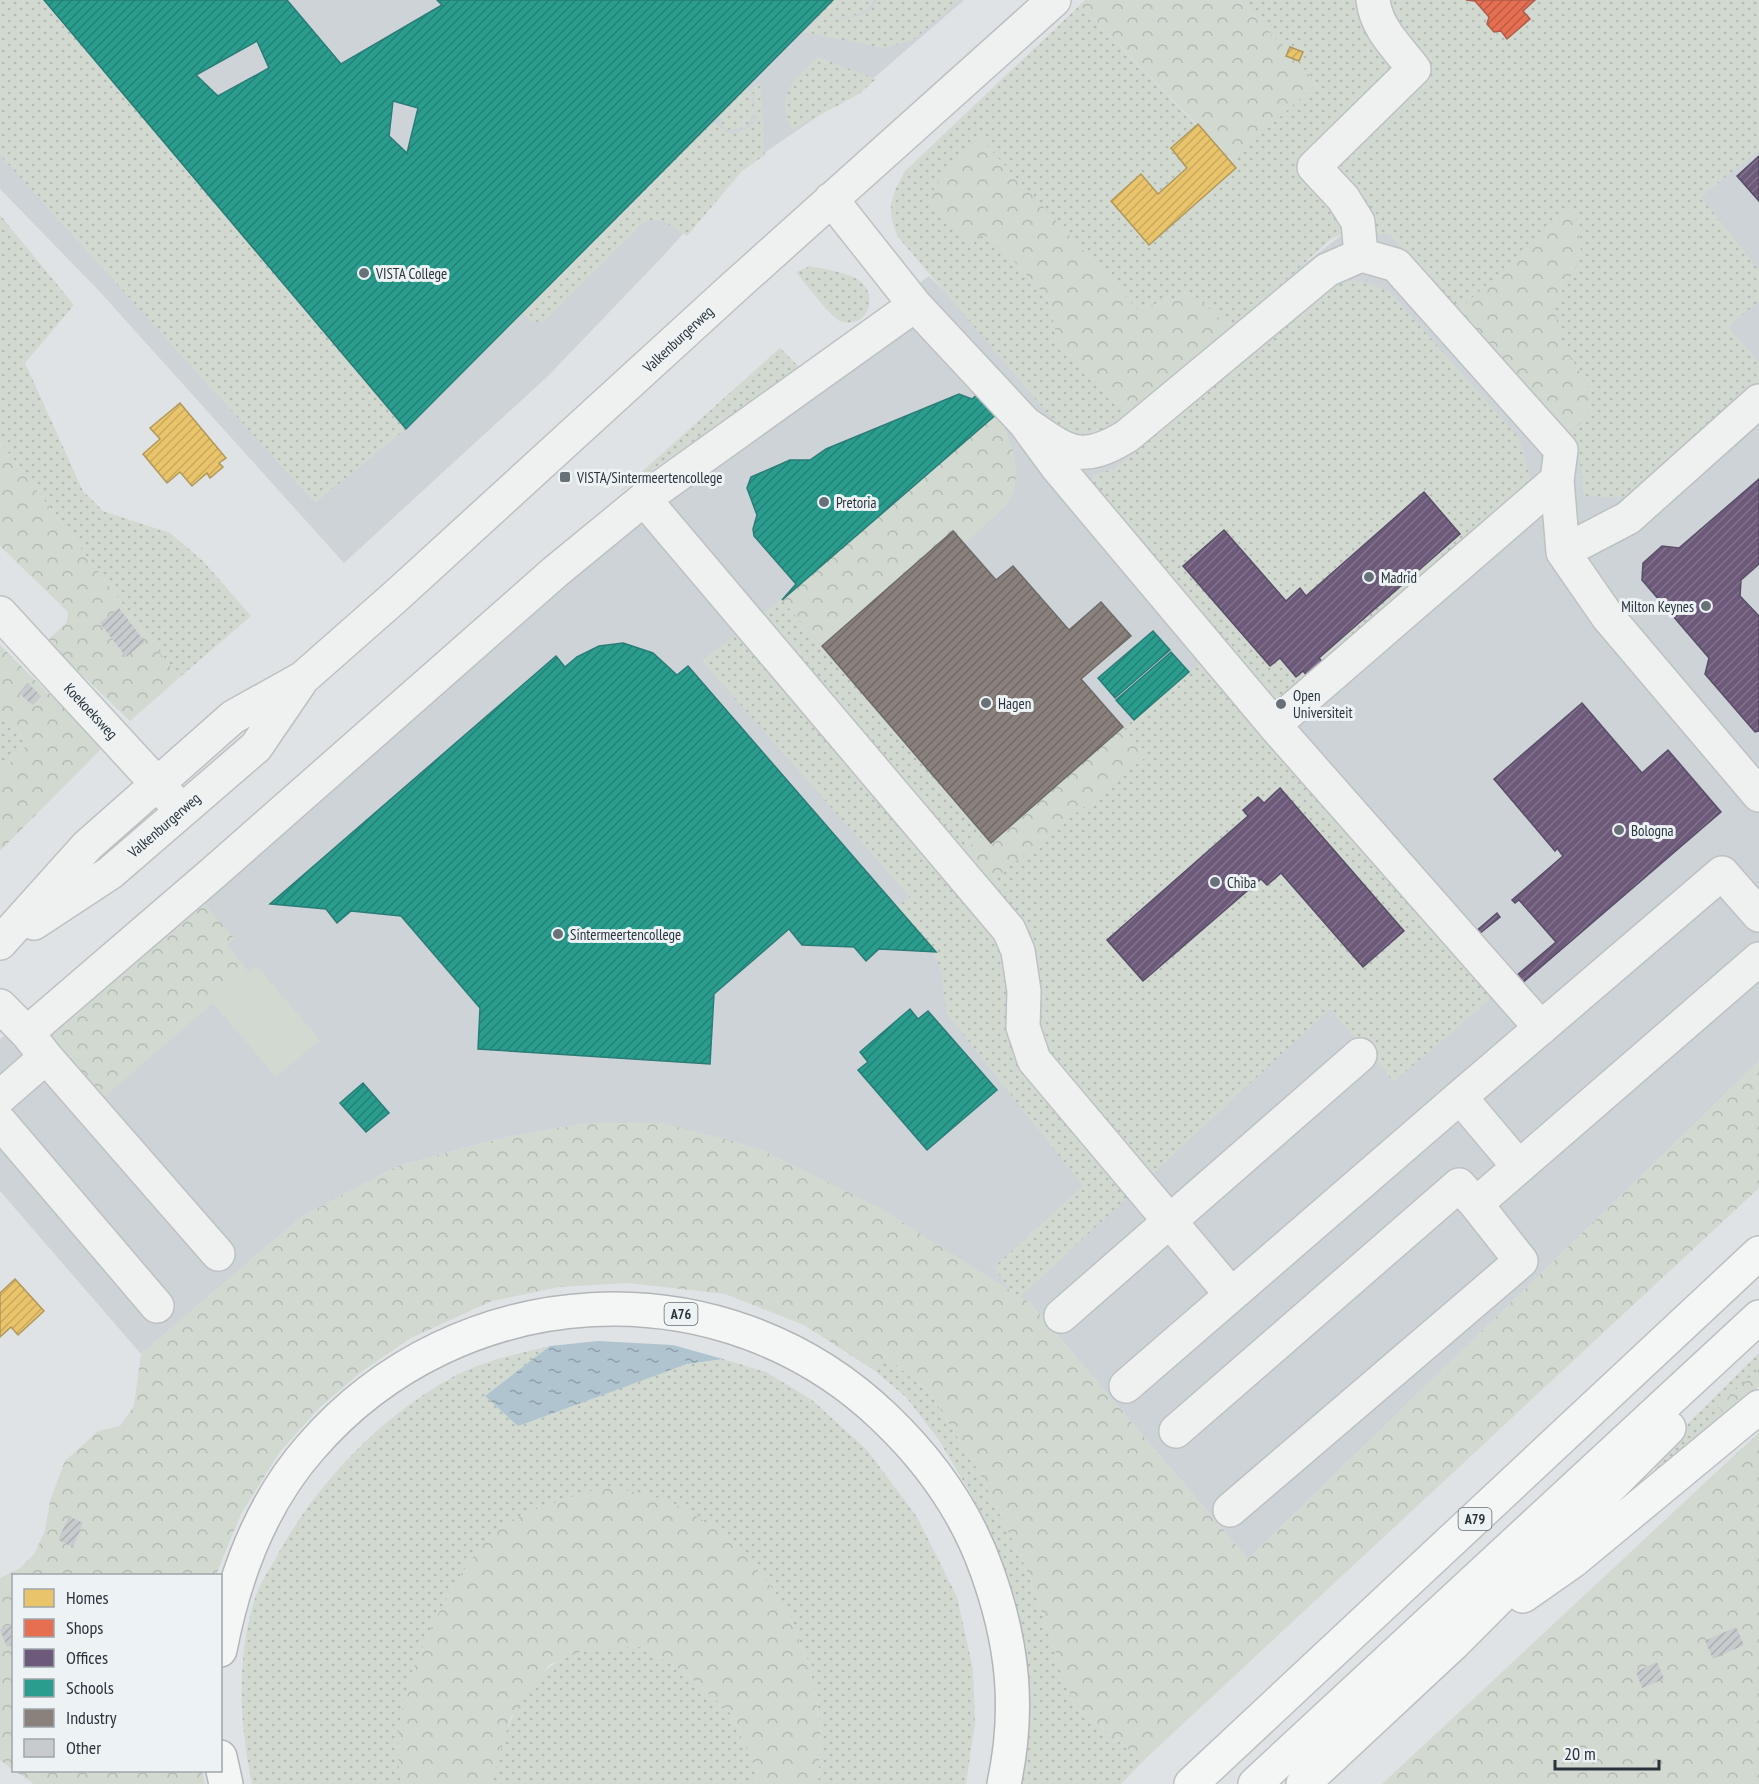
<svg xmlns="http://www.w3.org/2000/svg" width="1759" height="1784" font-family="'PT Sans Narrow',sans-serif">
<defs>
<pattern id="grass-dots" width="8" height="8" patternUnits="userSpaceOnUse" patternTransform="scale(1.5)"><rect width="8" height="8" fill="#d2d9d1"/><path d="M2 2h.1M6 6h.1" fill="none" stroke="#b4bbb4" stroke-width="1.8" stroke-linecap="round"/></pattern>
<pattern id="forest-crowns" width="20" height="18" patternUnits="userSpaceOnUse" patternTransform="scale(1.5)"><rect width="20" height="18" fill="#d2d9d1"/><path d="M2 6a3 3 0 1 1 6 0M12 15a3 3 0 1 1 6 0" fill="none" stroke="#b4bbb4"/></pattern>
<pattern id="water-ripples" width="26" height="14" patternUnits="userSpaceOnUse" patternTransform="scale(1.5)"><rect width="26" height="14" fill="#b0c4cf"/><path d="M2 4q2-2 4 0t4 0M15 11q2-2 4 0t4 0" fill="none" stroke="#8fa0a9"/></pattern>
<pattern id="homes-hatch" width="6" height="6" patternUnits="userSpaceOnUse" patternTransform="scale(1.5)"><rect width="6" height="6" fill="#e9c46a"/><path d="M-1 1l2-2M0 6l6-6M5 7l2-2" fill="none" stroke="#c8a95d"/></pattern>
<pattern id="shops-hatch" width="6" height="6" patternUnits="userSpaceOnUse" patternTransform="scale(1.5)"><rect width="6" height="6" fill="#e76f51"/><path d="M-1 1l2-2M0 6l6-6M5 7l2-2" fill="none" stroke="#bb5c44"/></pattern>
<pattern id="offices-hatch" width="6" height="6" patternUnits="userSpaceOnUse" patternTransform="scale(1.5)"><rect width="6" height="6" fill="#6d597a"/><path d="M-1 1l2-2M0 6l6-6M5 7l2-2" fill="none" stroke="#81738c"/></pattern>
<pattern id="schools-hatch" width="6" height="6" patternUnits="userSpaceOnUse" patternTransform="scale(1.5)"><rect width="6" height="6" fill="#2a9d8f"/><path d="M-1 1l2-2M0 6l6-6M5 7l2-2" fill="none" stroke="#248176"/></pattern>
<pattern id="industry-hatch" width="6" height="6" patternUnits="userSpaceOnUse" patternTransform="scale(1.5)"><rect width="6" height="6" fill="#8a817c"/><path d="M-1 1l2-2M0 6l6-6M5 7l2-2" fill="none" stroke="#716a67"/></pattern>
<pattern id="building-hatch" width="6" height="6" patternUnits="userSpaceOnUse" patternTransform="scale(1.5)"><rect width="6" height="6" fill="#c8cbcd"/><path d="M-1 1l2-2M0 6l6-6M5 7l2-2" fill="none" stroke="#acafb1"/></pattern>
</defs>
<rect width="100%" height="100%" fill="#e0e3e5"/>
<path fill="#ced3d8" d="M0 0H964L875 77 741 169 665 254 548 376 344 563 101 293 0 189Z
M1759 48V1061L1248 1559 1030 1303 976 1270 663 1123H586L502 1138 398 1166 301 1217 141 1354 0 1191V1039L625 494 929 276 1085 432 1386 201Z"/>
<path fill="url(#grass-dots)" d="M0 0H44L406 429 315 503 0 155Z
M750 0H874C858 35 776 9 750 0Z
M877 0H960L912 41 883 48 804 32 819 18C836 18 870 22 877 0Z
M1239 0H1759V150L1701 197 1759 270V301L1728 327 1759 362V387L1636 498 1584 496 1579 452 1565 437 1588 416V387L1560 338 1554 305 1582 256 1456 312 1389 234H1342L1331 239 1232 329 1192 294 1137 309 979 138 971 246 981 235 992 237 1047 297 1059 340 1129 416C1098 437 1098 442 1061 429L898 237C886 208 890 198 905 171L1080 5 1198 127 1171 148 1187 168 1158 194 1141 174 1111 200 1149 245 1236 168 1230 161 1317 83Z
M818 57 876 79 859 94 792 130C774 95 794 80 818 57Z
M736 76 750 91 755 113 745 128 726 130 713 108Z
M760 82 765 155 742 171 687 236C671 227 662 215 643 223L544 321 533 322 522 313 710 124 716 123 727 133C741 134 750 130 757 118L752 88Z
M0 215 74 305 25 363 83 491 103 511 170 533 203 561 251 616 179 678 0 442Z
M810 266C825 270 852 272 863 284 879 301 864 330 840 321 831 317 804 282 796 272Z
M1356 279 1389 291 1519 438 1534 492 1280 708 1085 488 1096 474 1114 469 1329 286Z
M780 348 800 368 617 494Z
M781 599 983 835 962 853 989 883 1146 756 1123 727 1204 660 1498 992 1394 1082 1330 1009 1017 1300 994 1267 1083 1186 947 1014 941 972 934 953 896 907 910 897 702 661Z
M0 717 28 744 0 773Z
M550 1346 485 1396 625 1385 687 1364 723 1359 766 1372 812 1400 867 1450 917 1517 957 1597 973 1669 975 1723 966 1784H818L821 1727 809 1663 784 1603 539 1508 494 1533 461 1574 401 1784H252C239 1723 236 1655 256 1595 260 1584 267 1573 273 1563 312 1489 377 1419 451 1378 481 1361 517 1354 550 1346Z
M1759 1353V1369L1718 1406 1725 1416 1658 1472 1650 1461Z
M885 1355 932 1396 978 1470 1026 1568 1074 1705 1143 1761 1121 1784H1017L1004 1578 973 1498 939 1440 906 1397 875 1371Z
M641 1647 683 1671 730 1713 758 1773 756 1784H491C502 1731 527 1663 586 1649 603 1645 624 1648 641 1647Z"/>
<path fill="url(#forest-crowns)" d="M1085 0H1239L1317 83 1232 161 1080 5Z
M979 137 1137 309 1192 294 1232 329 1129 416 1058 340 1047 297 992 237 981 236 970 246 926 201 952 163Z
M1574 207 1582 256 1554 305 1560 338 1588 387V416L1565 437 1456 312Z
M998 413C1009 436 1024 472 1011 498 1006 509 974 534 964 544L953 531 822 646 781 599Z
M0 442 179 678 130 721 47 641 67 622 68 612 0 546Z
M0 645 103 747 0 851V773L28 744 0 717Z
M1123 727 1147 756 988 884 962 853 983 835 992 842Z
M200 899 234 938 227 945 249 972 103 1098 46 1033Z
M1759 1061V1188L1143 1761 1074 1705 1026 1568 978 1470 932 1396 885 1355 875 1371 804 1325 725 1294 628 1283 559 1287 492 1301 411 1338 361 1372 319 1408 279 1453 241 1514 216 1575 14 1576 13 1770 0 1760V1578L20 1568 35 1553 45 1530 50 1501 65 1461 98 1431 120 1426 134 1406 141 1354 301 1217 398 1166 502 1138 586 1123H663L758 1148 880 1208 1030 1303 1248 1559Z
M1759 1369V1387L1725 1416 1718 1406Z
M1759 1433V1784H1382L1740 1450Z
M607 1486 668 1500 730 1536 784 1603 809 1663 821 1727 818 1784H756L758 1773 730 1713 683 1671 641 1647 586 1649 549 1665 510 1719 491 1784H401C390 1716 412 1663 443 1605 457 1580 472 1554 493 1534 517 1512 575 1496 607 1486Z
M15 1771H202L205 1784H34Z"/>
<path fill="#d2d9d1" d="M257 966 320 1040 276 1077 213 1003Z"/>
<path fill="url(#water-ripples)" d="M598 1341 673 1345 723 1359 687 1364 518 1426 485 1396 550 1346Z"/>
<path fill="url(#homes-hatch)" stroke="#af985c" stroke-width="1.5" d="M1290 47 1303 52 1299 61 1286 56Z
M1198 124 1236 168 1149 245 1111 201 1141 174 1158 194 1187 168 1171 148Z
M180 403 226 458 219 463 223 467 210 478 207 473 192 486 180 472 167 483 143 454 160 439 150 428Z
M15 1279 44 1311 18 1335 11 1327 0 1337V1293Z"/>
<path fill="url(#shops-hatch)" stroke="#ae5d4b" stroke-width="1.5" d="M1466 0H1535L1523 11 1530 19 1507 39 1501 31 1494 32 1487 24 1489 17 1475 1Z"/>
<path fill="url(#offices-hatch)" stroke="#584e67" stroke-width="1.5" d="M1759 156V201L1737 176Z
M1759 479V564L1741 580 1740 596 1759 616V731L1755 732 1705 674 1709 658 1642 580 1643 563 1662 546 1679 548Z
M1424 492 1460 534 1319 658 1324 664 1308 677 1303 671 1296 677 1280 658 1270 666 1183 566 1224 530 1286 601 1300 588 1306 596Z
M1582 703 1642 773 1668 750 1721 812 1520 985 1475 932 1497 913 1500 917 1479 934 1515 977 1556 942 1519 900 1515 903 1512 900 1563 856 1557 848 1555 851 1494 779Z
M1280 788 1404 931 1363 967 1281 873 1267 885 1261 879 1143 981 1107 940 1248 816 1243 810 1258 797 1264 803Z"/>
<path fill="url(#schools-hatch)" stroke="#297d76" stroke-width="1.5" fill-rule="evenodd" d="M44 0H287L341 64 442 5 437 0H833L406 429ZM257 41 269 68 218 96 196 75ZM393 101 418 108 407 153 389 136Z
M980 392 998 413 782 600 796 584 754 536 753 529 757 515 747 488 751 477 790 460H810L826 449 959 394 972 399Z
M1153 631 1170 650 1115 698 1098 678Z
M623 643 653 653 677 675 688 666 936 952 879 949 866 961 854 947 802 945 789 929 714 994 710 1064 478 1049 480 1008 401 916 351 911 337 923 326 909 270 904 556 656 565 667 577 657 599 646Z
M1171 652 1189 672 1134 720 1116 700Z
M910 1009 918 1019 928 1011 997 1090 927 1150 858 1070 868 1062 860 1052Z
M363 1083 389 1113 366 1132 340 1103Z"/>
<path fill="url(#industry-hatch)" stroke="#6d6a69" stroke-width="1.5" d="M953 531 996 580 1013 566 1069 630 1101 602 1131 636 1081 679 1123 727 991 843 822 646Z"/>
<path fill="url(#building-hatch)" d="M119 608 145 642 126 657 100 623Z
M28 683 41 696 32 705 19 693Z
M69 1516 83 1523 73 1547 58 1540Z
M14 1623V1644L7 1647 0 1630Z
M1736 1627 1744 1645 1713 1659 1705 1641Z
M1657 1662 1664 1679 1642 1688 1636 1672Z"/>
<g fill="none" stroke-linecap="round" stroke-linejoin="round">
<g stroke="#bec1c3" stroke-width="36">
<path id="minor" d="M831 199 915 305 1025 423 1058 468 1274 725 1541 1028
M1361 255 1358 222 1343 198 1314 167 1414 69C1397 47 1376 28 1373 0
M1025 423C1067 452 1080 465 1127 436L1327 270 1361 255 1396 265 1561 450 1557 480 1563 552 1608 617 1759 795
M644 499 1009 930 1018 951 1024 991 1023 1027 1034 1060 1231 1294
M1563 552 1628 518 1759 401
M0 613 171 799
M1274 725 1557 480
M34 923 110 873 256 747 299 684
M0 943 87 846 233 717 303 678 395 597 733 288 1054 0
M0 1006 27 1033
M46 1057 218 1254
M0 1097 46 1057 27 1033 212 874 555 572 644 499 915 305
M1460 1097 1722 873 1759 915
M0 1122 157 1306
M1061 1316 1360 1055
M1126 1386 1460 1097 1519 1167
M1176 1431 1459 1185 1476 1204 1759 959
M1230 1510 1521 1261 1476 1204"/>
</g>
<g stroke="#bcc0c3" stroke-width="36">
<path id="major" d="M1523 1596 1573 1561 1759 1407
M1191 1784 1759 1253
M1255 1784 1759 1317
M1303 1784 1452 1645 1669 1428"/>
</g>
<g stroke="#b2b6b9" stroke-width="36">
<path id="highway" d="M220 1650C234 1577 260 1505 310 1448 458 1276 722 1261 885 1418 931 1462 966 1511 987 1571 1013 1643 1020 1709 1004 1784
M220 1757 226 1784"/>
</g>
<use href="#minor" stroke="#eff1f1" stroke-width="33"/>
<use href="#major" stroke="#f4f5f5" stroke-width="33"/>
<use href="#highway" stroke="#f4f5f5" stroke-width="33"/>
</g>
<g fill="#687177" stroke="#edf2f4" stroke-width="2">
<circle cx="364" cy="273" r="6"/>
<rect x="559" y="471" width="12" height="12" rx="3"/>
<circle cx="824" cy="502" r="6"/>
<circle cx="1369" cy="577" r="6"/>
<circle cx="1706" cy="606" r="6"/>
<circle cx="986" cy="703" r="6"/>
<circle cx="1281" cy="704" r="6"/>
<circle cx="1619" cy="830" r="6"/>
<circle cx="1215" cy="882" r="6"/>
<circle cx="558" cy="934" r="6"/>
</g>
<g text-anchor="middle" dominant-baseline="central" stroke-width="6" stroke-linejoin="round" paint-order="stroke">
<g fill="#edf2f4" stroke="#636c73" stroke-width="1.5">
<rect x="664.5" y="1303" width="33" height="22" rx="4.5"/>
<rect x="1458.5" y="1508" width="33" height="22" rx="4.5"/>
</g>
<g font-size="14" font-weight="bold" fill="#28333c">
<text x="681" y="1314">A76</text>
<text x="1475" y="1519">A79</text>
</g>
<g font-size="15" fill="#28333c" stroke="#edf2f4" text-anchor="start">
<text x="376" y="273">VISTA College</text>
<text x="577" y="477">VISTA/Sintermeertencollege</text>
<text x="836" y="502">Pretoria</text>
<text x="1381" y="577">Madrid</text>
<text x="1694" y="606" text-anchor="end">Milton Keynes</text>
<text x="1293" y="695">Open<tspan x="1293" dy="17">Universiteit</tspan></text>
<text x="998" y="703">Hagen</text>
<text x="1631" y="830">Bologna</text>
<text x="1227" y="882">Chiba</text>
<text x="570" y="934">Sintermeertencollege</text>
</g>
<g font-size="15" fill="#28333c" stroke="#edf2f4">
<text transform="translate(678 339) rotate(-43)">Valkenburgerweg</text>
<text transform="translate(91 711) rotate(47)">Koekoeksweg</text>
<text transform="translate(164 825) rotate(-41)">Valkenburgerweg</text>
</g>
</g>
<rect x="12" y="1574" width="210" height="198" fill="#edf2f4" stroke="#9ea6aa" stroke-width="1.5"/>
<rect x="24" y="1589" width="30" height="18" fill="#e9c46a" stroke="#9ea6aa" stroke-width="1.5"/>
<text x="66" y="1604" font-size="18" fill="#28333c">Homes</text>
<rect x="24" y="1619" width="30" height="18" fill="#e76f51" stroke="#9ea6aa" stroke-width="1.5"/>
<text x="66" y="1634" font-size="18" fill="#28333c">Shops</text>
<rect x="24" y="1649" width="30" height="18" fill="#6d597a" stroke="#9ea6aa" stroke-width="1.5"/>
<text x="66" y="1664" font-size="18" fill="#28333c">Offices</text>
<rect x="24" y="1679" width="30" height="18" fill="#2a9d8f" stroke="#9ea6aa" stroke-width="1.5"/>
<text x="66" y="1694" font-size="18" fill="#28333c">Schools</text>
<rect x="24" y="1709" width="30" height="18" fill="#8a817c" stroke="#9ea6aa" stroke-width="1.5"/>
<text x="66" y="1724" font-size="18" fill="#28333c">Industry</text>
<rect x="24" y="1739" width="30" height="18" fill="#c8cbcd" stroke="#9ea6aa" stroke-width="1.5"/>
<text x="66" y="1754" font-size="18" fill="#28333c">Other</text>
<path d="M1555 1760v9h104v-9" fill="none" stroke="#28333c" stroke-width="3"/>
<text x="1564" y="1760" font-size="18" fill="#28333c" stroke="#edf2f4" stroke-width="4.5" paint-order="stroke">20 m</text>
</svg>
